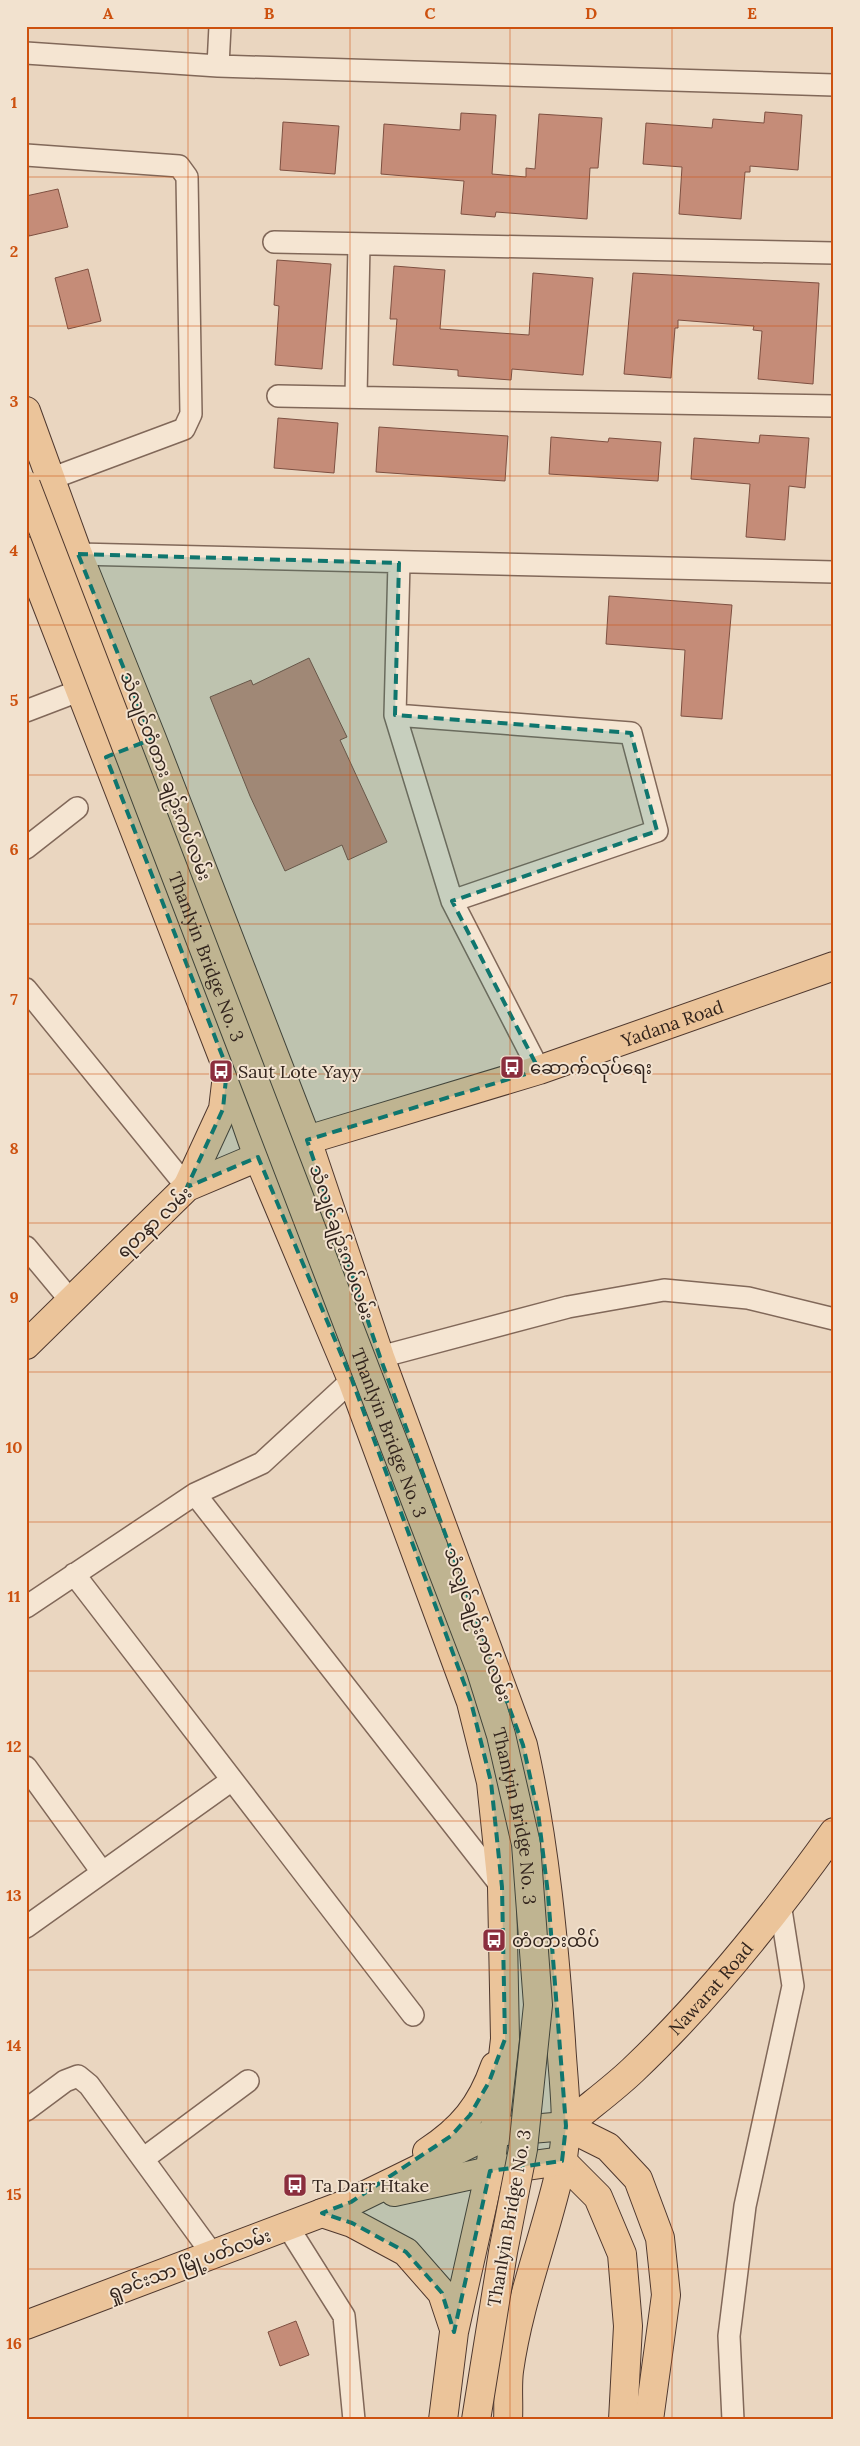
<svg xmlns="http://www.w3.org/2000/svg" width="860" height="2446" font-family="Lora,'Noto Sans Myanmar',serif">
<rect width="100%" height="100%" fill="#ead6c0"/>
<path fill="#c58c78" stroke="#7e5041" d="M765 112 802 115 798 170 750 166V172H745L741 219 679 214 682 167 643 164 646 123 712 128 713 119 764 123Z
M461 113 496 115 492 174 526 177V168L535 169 539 114 602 118 598 168H590L587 219 496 212 495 217 461 214 464 181 381 174 384 124 460 130Z
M283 122 339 126 335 174 280 170Z
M58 189 68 227 29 236 26 223V196Z
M277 260 331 264 322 369 275 365 279 306 274 305Z
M394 266 445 270 440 329 529 335 533 273 593 278 583 375 512 369 511 380 458 376V370L393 365 397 319H390Z
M88 269 101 321 68 329 55 278Z
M633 273 819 283 813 384 758 379 762 331 753 330 754 326 678 320V328H675L671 378 624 374Z
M278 418 338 423 334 473 274 468Z
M379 427 508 436 505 481 376 472Z
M760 435 809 438 805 488 789 486 785 540 746 537 750 484 691 479 694 438 759 443Z
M551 437 608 442 609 438 661 442 658 481 549 474Z
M609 596 732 605 722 719 681 716 685 650 606 644Z
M309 658 347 737 340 740 387 842 348 860 342 845 285 871 250 796 210 697 251 680 253 685Z
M296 2321 309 2355 280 2366 268 2332Z"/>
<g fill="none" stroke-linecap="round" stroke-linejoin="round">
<g stroke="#816859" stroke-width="24">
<path id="minor" d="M26 53 218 66 834 85
M218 66 220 26
M26 155 179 166 187 177 191 414 184 429 50 479
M274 242 834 253
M278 396 834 406
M356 397 359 244
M78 554 834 572
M399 563 395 715 452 901 539 1070
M26 711 81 690
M395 715 631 733 657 831 452 901
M26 848 77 808
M26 989 187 1187
M26 1247 71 1301
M195 1494 502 1887
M74 1574 413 2015
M26 1607 195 1494 262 1463 352 1380 380 1357 568 1307 664 1290 748 1298 834 1319
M26 1767 102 1872
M26 1927 232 1780
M26 2110 65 2081 78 2076 89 2085 213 2255
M143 2159 248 2081
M288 2227 344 2316 354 2420
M733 2420 729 2336 745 2206 793 1986 780 1903"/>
</g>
<g stroke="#4f382e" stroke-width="30">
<g id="major">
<path d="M26 411 78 554 152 739 307 1140 380 1357 523 1745C545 1843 554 1942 561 2041 563 2081 570 2123 562 2162 547 2232 519 2299 509 2371 507 2387 509 2404 508 2420"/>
<path d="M26 551 227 1068 258 1157 352 1380 471 1702 491 1782 502 1887 505 2039 490 2171 454 2332 443 2420"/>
<path d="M187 1187 223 1109 227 1075"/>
<path id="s1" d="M26 1345 187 1187 258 1157 307 1140 539 1070 834 966"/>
<path id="s2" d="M566 2126C588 2107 612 2090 633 2070 708 1999 774 1916 834 1832"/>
<path d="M427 2152C462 2129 481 2106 495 2066"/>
<path d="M562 2161 598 2197 622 2254 628 2326 623 2420"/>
<path d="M394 2192 490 2171 562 2161"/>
<path d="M322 2213 352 2223 406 2252 442 2293 454 2329"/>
<path d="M26 2325 351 2202 494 2132 566 2126 608 2147 638 2179 660 2238 666 2295 649 2420"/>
</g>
</g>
<use href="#minor" stroke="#f5e5d2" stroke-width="21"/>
<use href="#major" stroke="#ebc49a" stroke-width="28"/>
<g stroke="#4f382e" stroke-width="30" stroke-linecap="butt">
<g id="major-bridge">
<path id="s3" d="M26 485 481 1671 501 1735 526 1844 538 2005 523 2149 503 2252 476 2420"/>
</g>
</g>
<use href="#major-bridge" stroke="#ebc49a" stroke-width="28"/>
</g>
<path fill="#0f766e" fill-opacity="0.2" stroke="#0f766e" stroke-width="4" stroke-dasharray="10 6" stroke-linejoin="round" d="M78 554 399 563 395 715 631 733 657 831 452 901 539 1070 307 1140 380 1357 523 1745 538 1812 548 1894 566 2126 562 2161 490 2171 454 2332 442 2293 406 2252 352 2223 322 2213 351 2202 451 2136 470 2115 489 2082 505 2039 502 1887 491 1782 471 1702 352 1380 258 1157 187 1187 223 1109 227 1068 106 757 152 739Z"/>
<path fill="none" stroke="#cd510f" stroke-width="1" stroke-opacity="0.55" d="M188 26V2420M350 26V2420M510 26V2420M672 26V2420M26 177H834M26 326H834M26 476H834M26 625H834M26 775H834M26 924H834M26 1074H834M26 1223H834M26 1372H834M26 1522H834M26 1671H834M26 1821H834M26 1970H834M26 2120H834M26 2269H834"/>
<defs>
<g id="bus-square" transform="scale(1.25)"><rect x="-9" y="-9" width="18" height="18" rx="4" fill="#8b2e3e" stroke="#f2e2cf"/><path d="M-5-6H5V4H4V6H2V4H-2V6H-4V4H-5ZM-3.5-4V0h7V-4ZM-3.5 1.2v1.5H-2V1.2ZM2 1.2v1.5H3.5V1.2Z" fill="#fff"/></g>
</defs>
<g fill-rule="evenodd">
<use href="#bus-square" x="512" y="1067"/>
<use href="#bus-square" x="221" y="1071"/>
<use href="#bus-square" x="494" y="1940"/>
<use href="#bus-square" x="295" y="2185"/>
</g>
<g text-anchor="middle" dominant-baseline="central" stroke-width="4" stroke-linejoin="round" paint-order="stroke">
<g font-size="18" fill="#32241d" stroke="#f2e2cf">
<text transform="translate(166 776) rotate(69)">သံလျင်တံတား ချဉ်းကပ်လမ်း</text>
<text stroke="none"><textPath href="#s3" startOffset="505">Thanlyin Bridge No. 3</textPath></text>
<text stroke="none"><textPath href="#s1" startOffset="738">Yadana Road</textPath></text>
<text transform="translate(154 1222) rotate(-43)">ရတနာ လမ်း</text>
<text transform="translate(342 1242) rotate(71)">သံလျှင်ချဉ်းကပ်လမ်း</text>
<text stroke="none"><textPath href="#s3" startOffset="1015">Thanlyin Bridge No. 3</textPath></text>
<text transform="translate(478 1624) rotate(70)">သံလျှင်ချဉ်းကပ်လမ်း</text>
<text stroke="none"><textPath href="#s3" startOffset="1420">Thanlyin Bridge No. 3</textPath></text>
<text stroke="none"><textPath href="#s2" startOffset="200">Nawarat Road</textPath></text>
<text transform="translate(509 2218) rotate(-80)">Thanlyin Bridge No. 3</text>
<text transform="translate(189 2264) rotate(-20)">ရှုခင်းသာ မြို့ပတ်လမ်း</text>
</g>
<g font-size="18" fill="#32241d" stroke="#f2e2cf" text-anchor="start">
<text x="530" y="1067">ဆောက်လုပ်ရေး</text>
<text x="238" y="1071">Saut Lote Yayy</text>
<text x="512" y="1940">တံတားထိပ်</text>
<text x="312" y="2185">Ta Darr Htake</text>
</g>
</g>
<rect width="860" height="2446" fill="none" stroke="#f2e2cf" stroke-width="55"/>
<rect x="28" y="28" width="804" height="2390" fill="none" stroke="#cd510f" stroke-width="2"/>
<g font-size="16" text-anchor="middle" font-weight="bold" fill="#cd510f">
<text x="108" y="19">A</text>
<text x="269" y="19">B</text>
<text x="430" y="19">C</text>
<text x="591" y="19">D</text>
<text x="752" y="19">E</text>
<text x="14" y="108">1</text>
<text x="14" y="257">2</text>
<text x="14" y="407">3</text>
<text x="14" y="556">4</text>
<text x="14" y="706">5</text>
<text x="14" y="855">6</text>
<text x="14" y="1005">7</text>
<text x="14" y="1154">8</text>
<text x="14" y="1303">9</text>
<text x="14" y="1453">10</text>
<text x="14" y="1602">11</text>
<text x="14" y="1752">12</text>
<text x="14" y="1901">13</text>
<text x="14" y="2051">14</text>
<text x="14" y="2200">15</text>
<text x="14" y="2349">16</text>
</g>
</svg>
